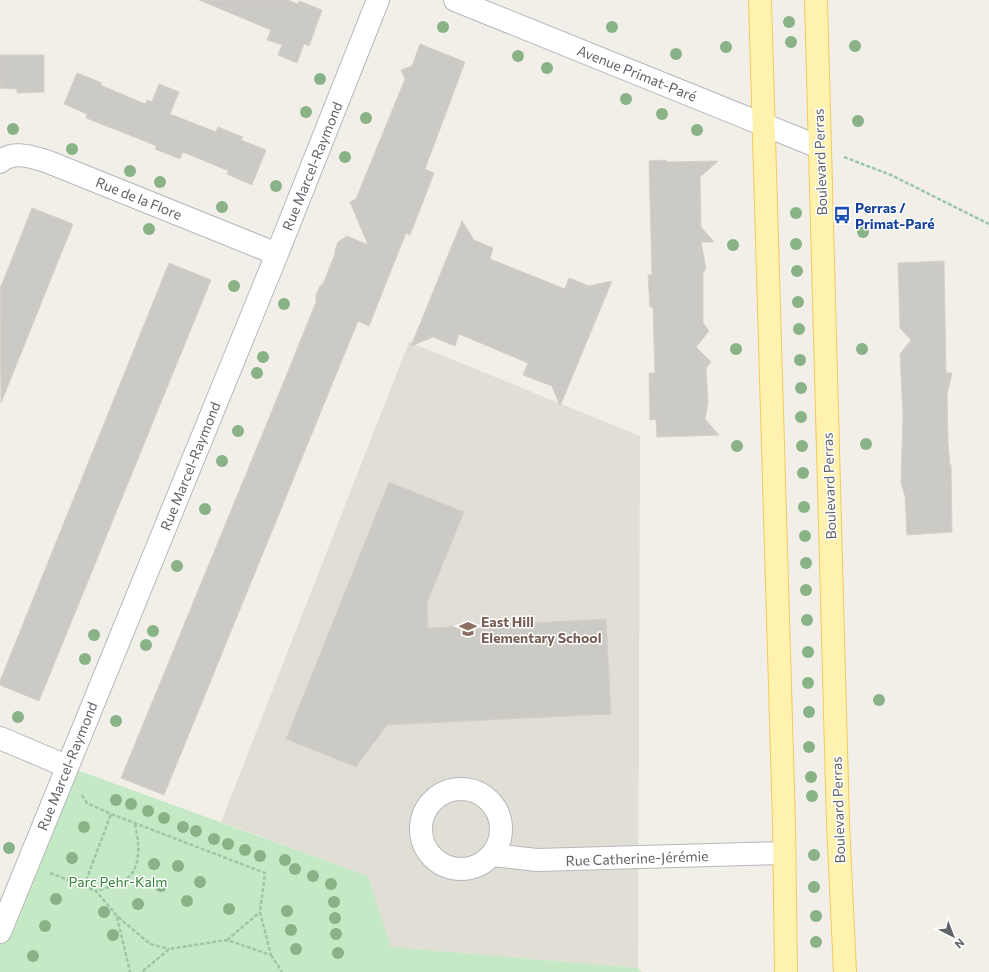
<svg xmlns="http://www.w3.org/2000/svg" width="989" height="972" font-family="Commissioner,sans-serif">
<rect width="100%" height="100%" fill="#f1efe8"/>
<path fill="#e1ded6" d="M409 342 640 436 638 968 391 947 368 876 221 822Z"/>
<path fill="#c5e8c5" d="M66 766 368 876 391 947 638 968 642 972H0V932Z"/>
<path fill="#cccac5" stroke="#d6d1c6" d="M199 0H288L298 4 299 1 322 10 309 46 304 44 297 63 278 55 282 45 267 40 271 30Z
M420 44 465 62 425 169 434 173 410 235 406 233 369 326 358 321 164 795 121 778 272 411 316 302V295L320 286 323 284 335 254V250L338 242 347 236 368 245 350 202 356 199 405 79 401 70 412 66Z
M0 55H44V92L17 93V89L0 88Z
M77 73 102 83 100 85 145 104 147 100 152 102 159 84 179 92 170 114 216 132 218 127 243 137 241 140 266 150 252 185 227 174 229 171 183 152 180 159 155 149 157 146 86 118 87 114 64 104Z
M666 160 667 162 718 161 700 177 701 227 714 242H701L706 269 703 273V323L709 331 696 347 711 362 706 368 708 403 705 419 719 435 657 437 656 419 650 420 649 373H655L653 307H650L648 275H652L649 161Z
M32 208 73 224 1 403 0 289Z
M462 221 474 240 493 248 490 259 565 289 569 278 589 286 612 281 560 406 552 386 523 375 528 363 459 334 455 346 433 337 411 346Z
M944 261 946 373H952L947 394 948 444 950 465H951L952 532 907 535 905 496 901 483 903 416 900 354 911 340 900 328 898 263Z
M169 263 211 280 39 701 0 685V681Z
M389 482 464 512 427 603 428 628 606 619 611 714 387 725 356 767 286 739Z"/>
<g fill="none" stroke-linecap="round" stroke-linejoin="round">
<g stroke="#b5b8bc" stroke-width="24">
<path id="minor" d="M455 0 819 147
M0 162C13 150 31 157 46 161L277 254
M0 738 66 766
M421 829a40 40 0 1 1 80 0a40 40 0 1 1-80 0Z
M492 855 537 860 783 853
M0 932 277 254 378 0"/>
</g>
<g stroke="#f2c960" stroke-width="24">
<path id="major" d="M760 0 784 824 786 972
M816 0 838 824 845 972"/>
</g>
<path stroke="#9cc7a9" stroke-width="2.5" stroke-dasharray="4 2" stroke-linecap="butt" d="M844 157 891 175 989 224
M82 795 87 803 111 814 265 873 260 912 271 955 227 940 169 949 142 972
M135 824C139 843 143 869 123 882 116 886 104 888 96 891L117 916 150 944 169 949
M50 873 96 891
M84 886 111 814
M117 917 130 972
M227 940 260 912
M271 955 282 972"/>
<use href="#minor" stroke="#fff" stroke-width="22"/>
<use href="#major" stroke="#fff2af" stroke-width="22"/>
</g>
<g fill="#89b387">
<circle cx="789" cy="22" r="6"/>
<circle cx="443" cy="27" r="6"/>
<circle cx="612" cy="27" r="6"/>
<circle cx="791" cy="42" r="6"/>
<circle cx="855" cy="46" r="6"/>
<circle cx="726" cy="47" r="6"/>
<circle cx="676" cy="54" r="6"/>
<circle cx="518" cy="56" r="6"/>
<circle cx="547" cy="68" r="6"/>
<circle cx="320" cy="79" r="6"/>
<circle cx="626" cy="99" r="6"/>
<circle cx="306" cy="112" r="6"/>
<circle cx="662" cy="114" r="6"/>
<circle cx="366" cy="118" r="6"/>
<circle cx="858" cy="121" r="6"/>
<circle cx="13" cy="129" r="6"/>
<circle cx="697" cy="130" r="6"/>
<circle cx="72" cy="149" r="6"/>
<circle cx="345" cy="157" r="6"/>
<circle cx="130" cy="171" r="6"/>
<circle cx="160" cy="182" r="6"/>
<circle cx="276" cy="186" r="6"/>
<circle cx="222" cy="207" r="6"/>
<circle cx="796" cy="213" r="6"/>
<circle cx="149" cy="229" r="6"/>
<circle cx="863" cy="232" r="6"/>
<circle cx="796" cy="244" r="6"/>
<circle cx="733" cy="245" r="6"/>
<circle cx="797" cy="271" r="6"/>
<circle cx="234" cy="286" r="6"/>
<circle cx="798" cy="302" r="6"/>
<circle cx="284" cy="304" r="6"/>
<circle cx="799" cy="329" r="6"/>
<circle cx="736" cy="349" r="6"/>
<circle cx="862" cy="349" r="6"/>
<circle cx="263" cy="357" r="6"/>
<circle cx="800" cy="360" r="6"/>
<circle cx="257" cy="373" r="6"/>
<circle cx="801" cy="388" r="6"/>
<circle cx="801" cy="417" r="6"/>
<circle cx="238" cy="431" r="6"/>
<circle cx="866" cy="444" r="6"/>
<circle cx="737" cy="446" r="6"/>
<circle cx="802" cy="446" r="6"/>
<circle cx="222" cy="461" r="6"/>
<circle cx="803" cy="473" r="6"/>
<circle cx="804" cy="507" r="6"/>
<circle cx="205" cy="509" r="6"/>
<circle cx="805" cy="536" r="6"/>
<circle cx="806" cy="563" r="6"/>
<circle cx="177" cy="566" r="6"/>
<circle cx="806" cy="590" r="6"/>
<circle cx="807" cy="620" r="6"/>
<circle cx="153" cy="631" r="6"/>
<circle cx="94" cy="635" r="6"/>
<circle cx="146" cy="645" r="6"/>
<circle cx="808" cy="652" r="6"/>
<circle cx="85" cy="659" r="6"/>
<circle cx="808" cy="683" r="6"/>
<circle cx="879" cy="700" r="6"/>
<circle cx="809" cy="712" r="6"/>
<circle cx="18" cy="717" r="6"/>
<circle cx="116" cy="721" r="6"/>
<circle cx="809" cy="747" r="6"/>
<circle cx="811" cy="777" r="6"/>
<circle cx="812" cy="796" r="6"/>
<circle cx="116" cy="800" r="6"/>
<circle cx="131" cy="804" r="6"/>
<circle cx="148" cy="811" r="6"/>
<circle cx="164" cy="818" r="6"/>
<circle cx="84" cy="827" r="6"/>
<circle cx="183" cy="827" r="6"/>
<circle cx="196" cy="831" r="6"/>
<circle cx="214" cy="839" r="6"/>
<circle cx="228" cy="844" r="6"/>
<circle cx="9" cy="848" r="6"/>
<circle cx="245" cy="850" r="6"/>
<circle cx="814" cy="855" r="6"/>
<circle cx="260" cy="856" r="6"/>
<circle cx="72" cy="858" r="6"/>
<circle cx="285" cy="860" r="6"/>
<circle cx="154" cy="864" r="6"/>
<circle cx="178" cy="866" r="6"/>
<circle cx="295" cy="869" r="6"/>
<circle cx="313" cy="876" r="6"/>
<circle cx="200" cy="882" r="6"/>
<circle cx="331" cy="884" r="6"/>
<circle cx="161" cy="886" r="6"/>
<circle cx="814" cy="887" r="6"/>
<circle cx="56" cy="899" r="6"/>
<circle cx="187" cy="901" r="6"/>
<circle cx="334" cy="902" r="6"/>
<circle cx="138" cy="904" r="6"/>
<circle cx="229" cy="909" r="6"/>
<circle cx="287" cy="911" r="6"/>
<circle cx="104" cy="912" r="6"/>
<circle cx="816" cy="916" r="6"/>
<circle cx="335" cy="918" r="6"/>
<circle cx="45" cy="926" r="6"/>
<circle cx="291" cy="930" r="6"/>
<circle cx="336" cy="934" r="6"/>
<circle cx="113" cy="935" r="6"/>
<circle cx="816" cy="942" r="6"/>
<circle cx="296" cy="949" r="6"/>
<circle cx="338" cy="953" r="6"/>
<circle cx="33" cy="956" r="6"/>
</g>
<defs>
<g id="bus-bare" transform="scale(1.38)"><path d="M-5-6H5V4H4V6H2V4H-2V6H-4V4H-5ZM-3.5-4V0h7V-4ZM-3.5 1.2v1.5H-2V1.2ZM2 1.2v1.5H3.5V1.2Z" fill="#1a4fb4" stroke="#fff" stroke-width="2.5" paint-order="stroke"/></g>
<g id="school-bare" transform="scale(1.38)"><path d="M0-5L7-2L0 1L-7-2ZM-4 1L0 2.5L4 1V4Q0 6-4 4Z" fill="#8d6e63" stroke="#fff" stroke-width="2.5" paint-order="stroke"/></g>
</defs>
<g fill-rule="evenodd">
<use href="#bus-bare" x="842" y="215"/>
<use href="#school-bare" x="468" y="629"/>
</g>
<g text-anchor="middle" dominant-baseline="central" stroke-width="3" stroke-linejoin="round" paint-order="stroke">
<g font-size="14" fill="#5f6368" stroke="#fff">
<text transform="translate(637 73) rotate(22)">Avenue Primat-Paré</text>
<text transform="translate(820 162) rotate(-92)">Boulevard Perras</text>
<text transform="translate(312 166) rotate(-68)">Rue Marcel-Raymond</text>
<text transform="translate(139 198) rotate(22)">Rue de la Flore</text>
<text transform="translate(190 466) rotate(-68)">Rue Marcel-Raymond</text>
<text transform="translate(829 486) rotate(-92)">Boulevard Perras</text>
<text transform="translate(67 766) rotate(-68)">Rue Marcel-Raymond</text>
<text transform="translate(838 810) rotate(-92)">Boulevard Perras</text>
<text transform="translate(637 858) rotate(-2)">Rue Catherine-Jérémie</text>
</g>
<g font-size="14" font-weight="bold" fill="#164399" stroke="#fff" text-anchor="start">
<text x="855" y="207">Perras /<tspan x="855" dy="16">Primat-Paré</tspan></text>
</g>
<g font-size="14" font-weight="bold" fill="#785e54" stroke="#fff" text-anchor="start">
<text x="481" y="621">East Hill<tspan x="481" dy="16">Elementary School</tspan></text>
</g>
<g font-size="14" fill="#348238" stroke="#fff">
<text x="118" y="881">Parc Pehr-Kalm</text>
</g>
</g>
<g transform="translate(953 936) rotate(138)" stroke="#ffffff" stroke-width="3" paint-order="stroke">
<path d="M0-3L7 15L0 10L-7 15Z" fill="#5f6368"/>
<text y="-6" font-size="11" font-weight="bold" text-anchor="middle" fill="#5f6368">N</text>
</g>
</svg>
